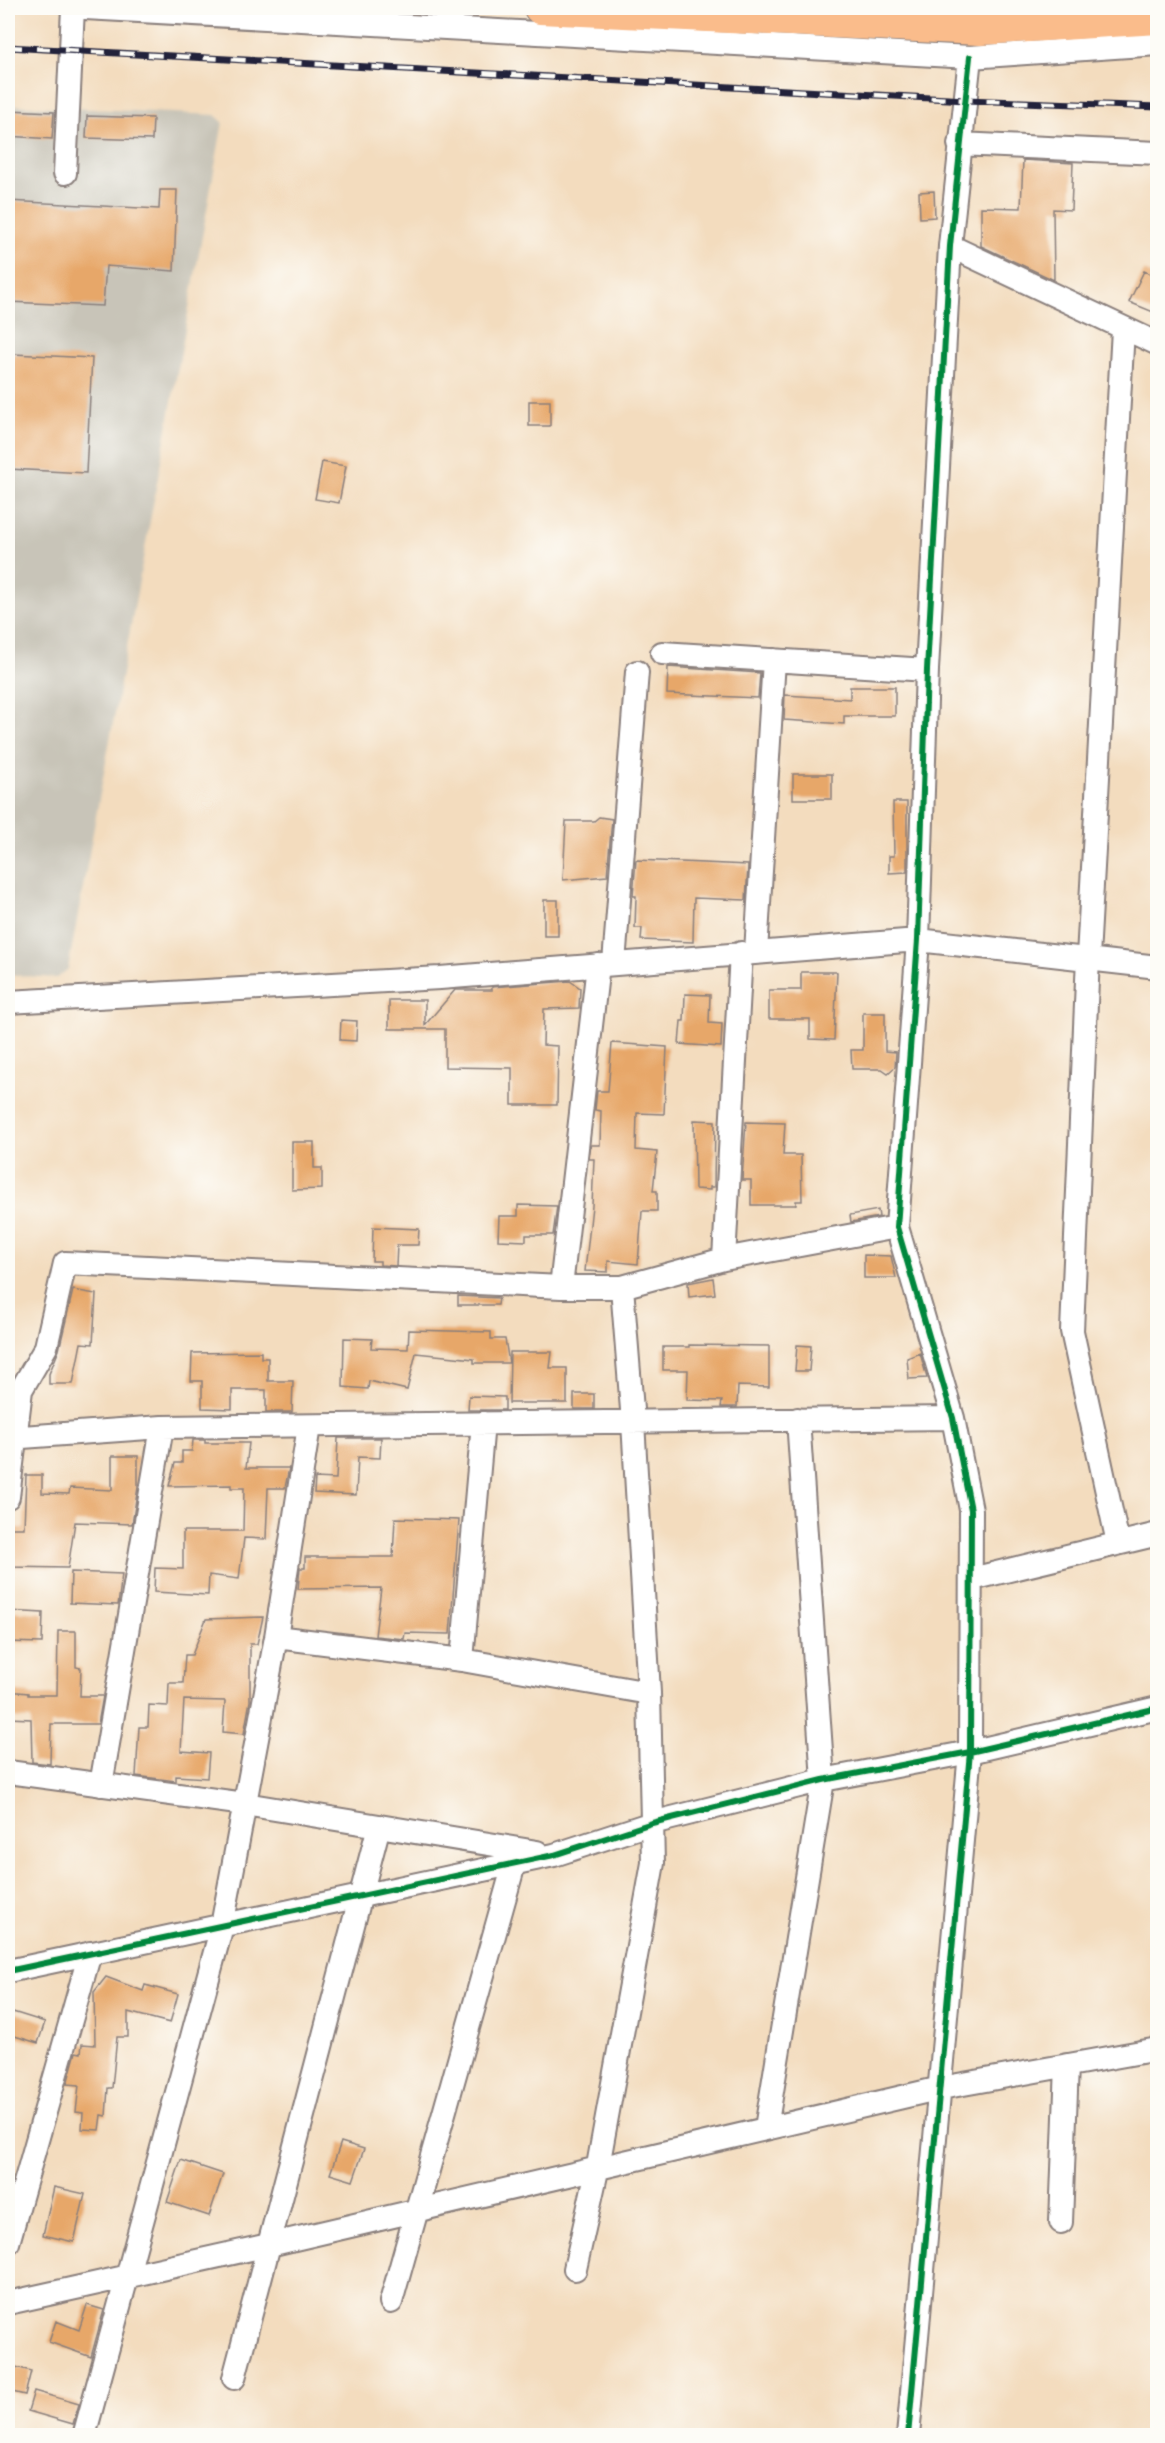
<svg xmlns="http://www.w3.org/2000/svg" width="1165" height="2443" font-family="'Gochi Hand',sans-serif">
<rect width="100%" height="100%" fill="#fdfcf7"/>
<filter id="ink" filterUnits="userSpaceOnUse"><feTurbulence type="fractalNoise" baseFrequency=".0167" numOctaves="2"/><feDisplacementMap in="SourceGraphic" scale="12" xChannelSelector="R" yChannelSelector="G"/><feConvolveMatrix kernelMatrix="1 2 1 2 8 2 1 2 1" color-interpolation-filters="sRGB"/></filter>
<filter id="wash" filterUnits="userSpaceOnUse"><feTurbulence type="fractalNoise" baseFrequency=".008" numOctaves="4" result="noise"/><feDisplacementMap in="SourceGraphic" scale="24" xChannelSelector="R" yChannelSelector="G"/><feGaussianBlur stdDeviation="1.35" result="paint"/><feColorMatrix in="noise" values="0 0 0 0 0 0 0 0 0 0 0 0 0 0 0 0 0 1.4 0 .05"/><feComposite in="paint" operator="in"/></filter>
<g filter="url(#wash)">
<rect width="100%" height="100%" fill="#f3dcbe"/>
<path fill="#c8c4b8" d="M8 105 215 115 223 122 68 969 57 978 8 975Z"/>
<g id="blocks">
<path fill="#e7a769" d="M8 110 54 112 52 139 8 136Z
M87 116 153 118 152 140 86 138Z
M1023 160 1073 163 1071 210 1053 209 1054 280 981 246V207L1021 208Z
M160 190H177L174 271 106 266 103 306 8 302V201L159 209Z
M934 191 935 217 920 218 919 192Z
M1144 271 1158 277V314L1129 302Z
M13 354 92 358 86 473 8 469Z
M529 401H550V426H529Z
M322 462 346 466 339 503 315 499Z
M668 667 760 673 758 698 667 694Z
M850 687H895V716H844V724L784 720 785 695 850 699Z
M793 774H832V799H793Z
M893 802H907V872L889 873V856H894Z
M599 817 612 819 607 876 563 880 566 821H594Z
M636 860 748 865 746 900 694 898 693 942 641 940 642 928H635L636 896H633Z
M544 900H558V936H544Z
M801 972H837L834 1040 810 1039V1019H769V990H801Z
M570 981 580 988 579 1008 544 1009 543 1045 558 1046 557 1105H512V1068L445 1067V1029H389V1000H425V1025L455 990H492V987Z
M685 994 710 995 709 1023 722 1024 721 1047 679 1044 681 1021H684Z
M863 1013H885V1051L896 1052 895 1067 888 1073 882 1069H852L851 1050H863Z
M341 1020 357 1021 356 1041 340 1040Z
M612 1043 667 1047 664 1114 637 1113 636 1150 657 1152 653 1191H657V1211H642L638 1264 608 1261V1272L585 1271 592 1206 594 1159H589L591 1145H600L601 1111 595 1110 597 1091H608Z
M694 1120 715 1121 714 1187H710V1190L695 1189Z
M746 1122 785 1123 783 1155H801L802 1201H796V1205H751V1180H742Z
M292 1142H314V1168H322V1189L292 1190Z
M518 1205 557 1206 553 1235H526V1241L498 1240 499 1216H518Z
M878 1210 879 1217 851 1222 850 1215Z
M373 1227 419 1229 418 1245H397L396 1266 380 1265V1261H372Z
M864 1255 891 1256 896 1278H864Z
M713 1278 715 1294 689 1297 688 1283Z
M73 1290 96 1294 93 1344 81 1343 73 1384H49V1374L59 1350Z
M458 1296 499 1298 498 1305H458Z
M409 1330 491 1332V1339H505L509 1363H474V1359L416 1353 407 1390 369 1381 368 1389 343 1387 344 1338 372 1339 371 1348 408 1349Z
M689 1345 769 1346V1387L738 1386 737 1407H721L722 1401 687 1400 688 1370H663V1347H689Z
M797 1345 811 1346 809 1371H795Z
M261 1352V1358H268V1381H293L292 1412H266V1390H232V1409L202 1408V1381H191L192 1353Z
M510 1352H552L550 1368H567V1403H509Z
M920 1353 927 1378 909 1379 907 1358Z
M574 1394H594V1409H574Z
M469 1396 505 1397V1410H468Z
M338 1438H381L380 1458 358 1457 356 1495 314 1493 315 1478 336 1479Z
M193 1440H205V1443H249L246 1468H289L285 1488H268L266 1539 244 1538 239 1579 209 1575 208 1595 154 1592 155 1568 183 1569V1531H243L244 1488H231V1485L169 1486 175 1463H182V1451H192Z
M112 1456H138V1487L132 1524 75 1522 68 1568 8 1567V1528H24L26 1475H42V1493L69 1494 70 1488 112 1490Z
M395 1518 459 1520 450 1634 405 1633 404 1639 375 1636 381 1588 298 1589 300 1568H305V1557H393Z
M71 1572 122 1574 118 1605 70 1603Z
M8 1611 43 1613 42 1643 8 1642Z
M263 1617 257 1644H250V1701L244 1734 223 1732 225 1701 184 1700 181 1751 209 1753 207 1778 176 1776V1781L136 1776 139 1727H148L149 1705 168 1706 169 1683H183L185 1655H192L206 1619Z
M58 1631H76V1667L81 1668 80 1696H103L98 1724H51L50 1764 32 1762 31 1719 8 1718V1691L28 1693V1695H57Z
M106 1977 143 1991 145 1985 178 1994 170 2023 128 2012V2037H117L112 2088H108L106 2116 101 2115 99 2130 82 2129 83 2113 76 2112 79 2085 67 2084 76 2052 81 2053 82 2044 95 2045 94 1992Z
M13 2012 45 2022 38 2043 8 2034Z
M341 2142 364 2149 353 2181 330 2174Z
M181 2160 223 2174 209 2216 167 2202Z
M54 2187 85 2194 74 2242 43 2235Z
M87 2305 104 2310 91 2357 49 2342 56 2321 79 2330Z
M8 2365 31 2371 25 2395 8 2391Z
M34 2391 79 2404 73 2424 28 2411Z"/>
</g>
</g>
<g filter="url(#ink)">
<use href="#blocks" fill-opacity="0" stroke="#8a7f7c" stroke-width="1.5"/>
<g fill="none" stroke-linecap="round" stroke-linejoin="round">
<g stroke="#8a7f7c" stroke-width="26">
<path id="minor" d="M85 8 970 57 1158 44
M959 144 1158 153
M65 173 73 8
M950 246 1158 344
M662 653 927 670
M756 952 774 660
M614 963 637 672
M8 1002 440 978 918 940 1158 967
M724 1259 741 953
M561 1287 598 965
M8 1438 162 1427 953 1418
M8 1497 21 1390 46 1347 65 1263 561 1287H622L724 1259 897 1227
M1118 1543 1072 1331 1088 957 1123 329
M972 1579 1158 1534
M276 1637 462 1660 649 1693
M462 1660 483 1423
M8 1772 245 1804 537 1852
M101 1785 162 1427
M8 1971 554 1855 652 1823 823 1780 970 1752 1158 1708
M766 2128 823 1780 798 1419
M1061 2222 1067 2065
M8 2243 90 1953
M575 2269 598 2166 653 1863 649 1693 633 1422 622 1287
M391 2302 518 1850
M8 2303 269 2245 941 2088 1158 2049
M234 2378 379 1826
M84 2436 222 1926 276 1637 309 1426
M908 2436 970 1752 971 1510 953 1418 897 1227 918 940 927 670 950 246 970 57"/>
</g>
<g stroke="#8a7f7c" stroke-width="34">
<path id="highway" d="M540 8 980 29 1158 18"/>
</g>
<use href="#minor" stroke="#fff" stroke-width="22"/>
<use href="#highway" stroke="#fabc8b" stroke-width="32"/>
<g stroke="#22223b" stroke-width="7">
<path id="rail" d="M8 47 966 100 1158 107"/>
</g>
<use href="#rail" stroke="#fdfcf7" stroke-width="4.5" stroke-dasharray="14" stroke-linecap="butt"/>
<g stroke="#fdfcf7" stroke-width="10">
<path id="cycleway" d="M8 1971 554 1855 652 1823 823 1780 970 1752 1158 1708
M908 2436 970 1752 971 1510 953 1418 897 1227 918 940 927 670 950 246 970 57"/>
</g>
<use href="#cycleway" stroke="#00873e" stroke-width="6"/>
</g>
</g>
<rect width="1165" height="2443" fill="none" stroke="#fdfcf7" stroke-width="30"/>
</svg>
